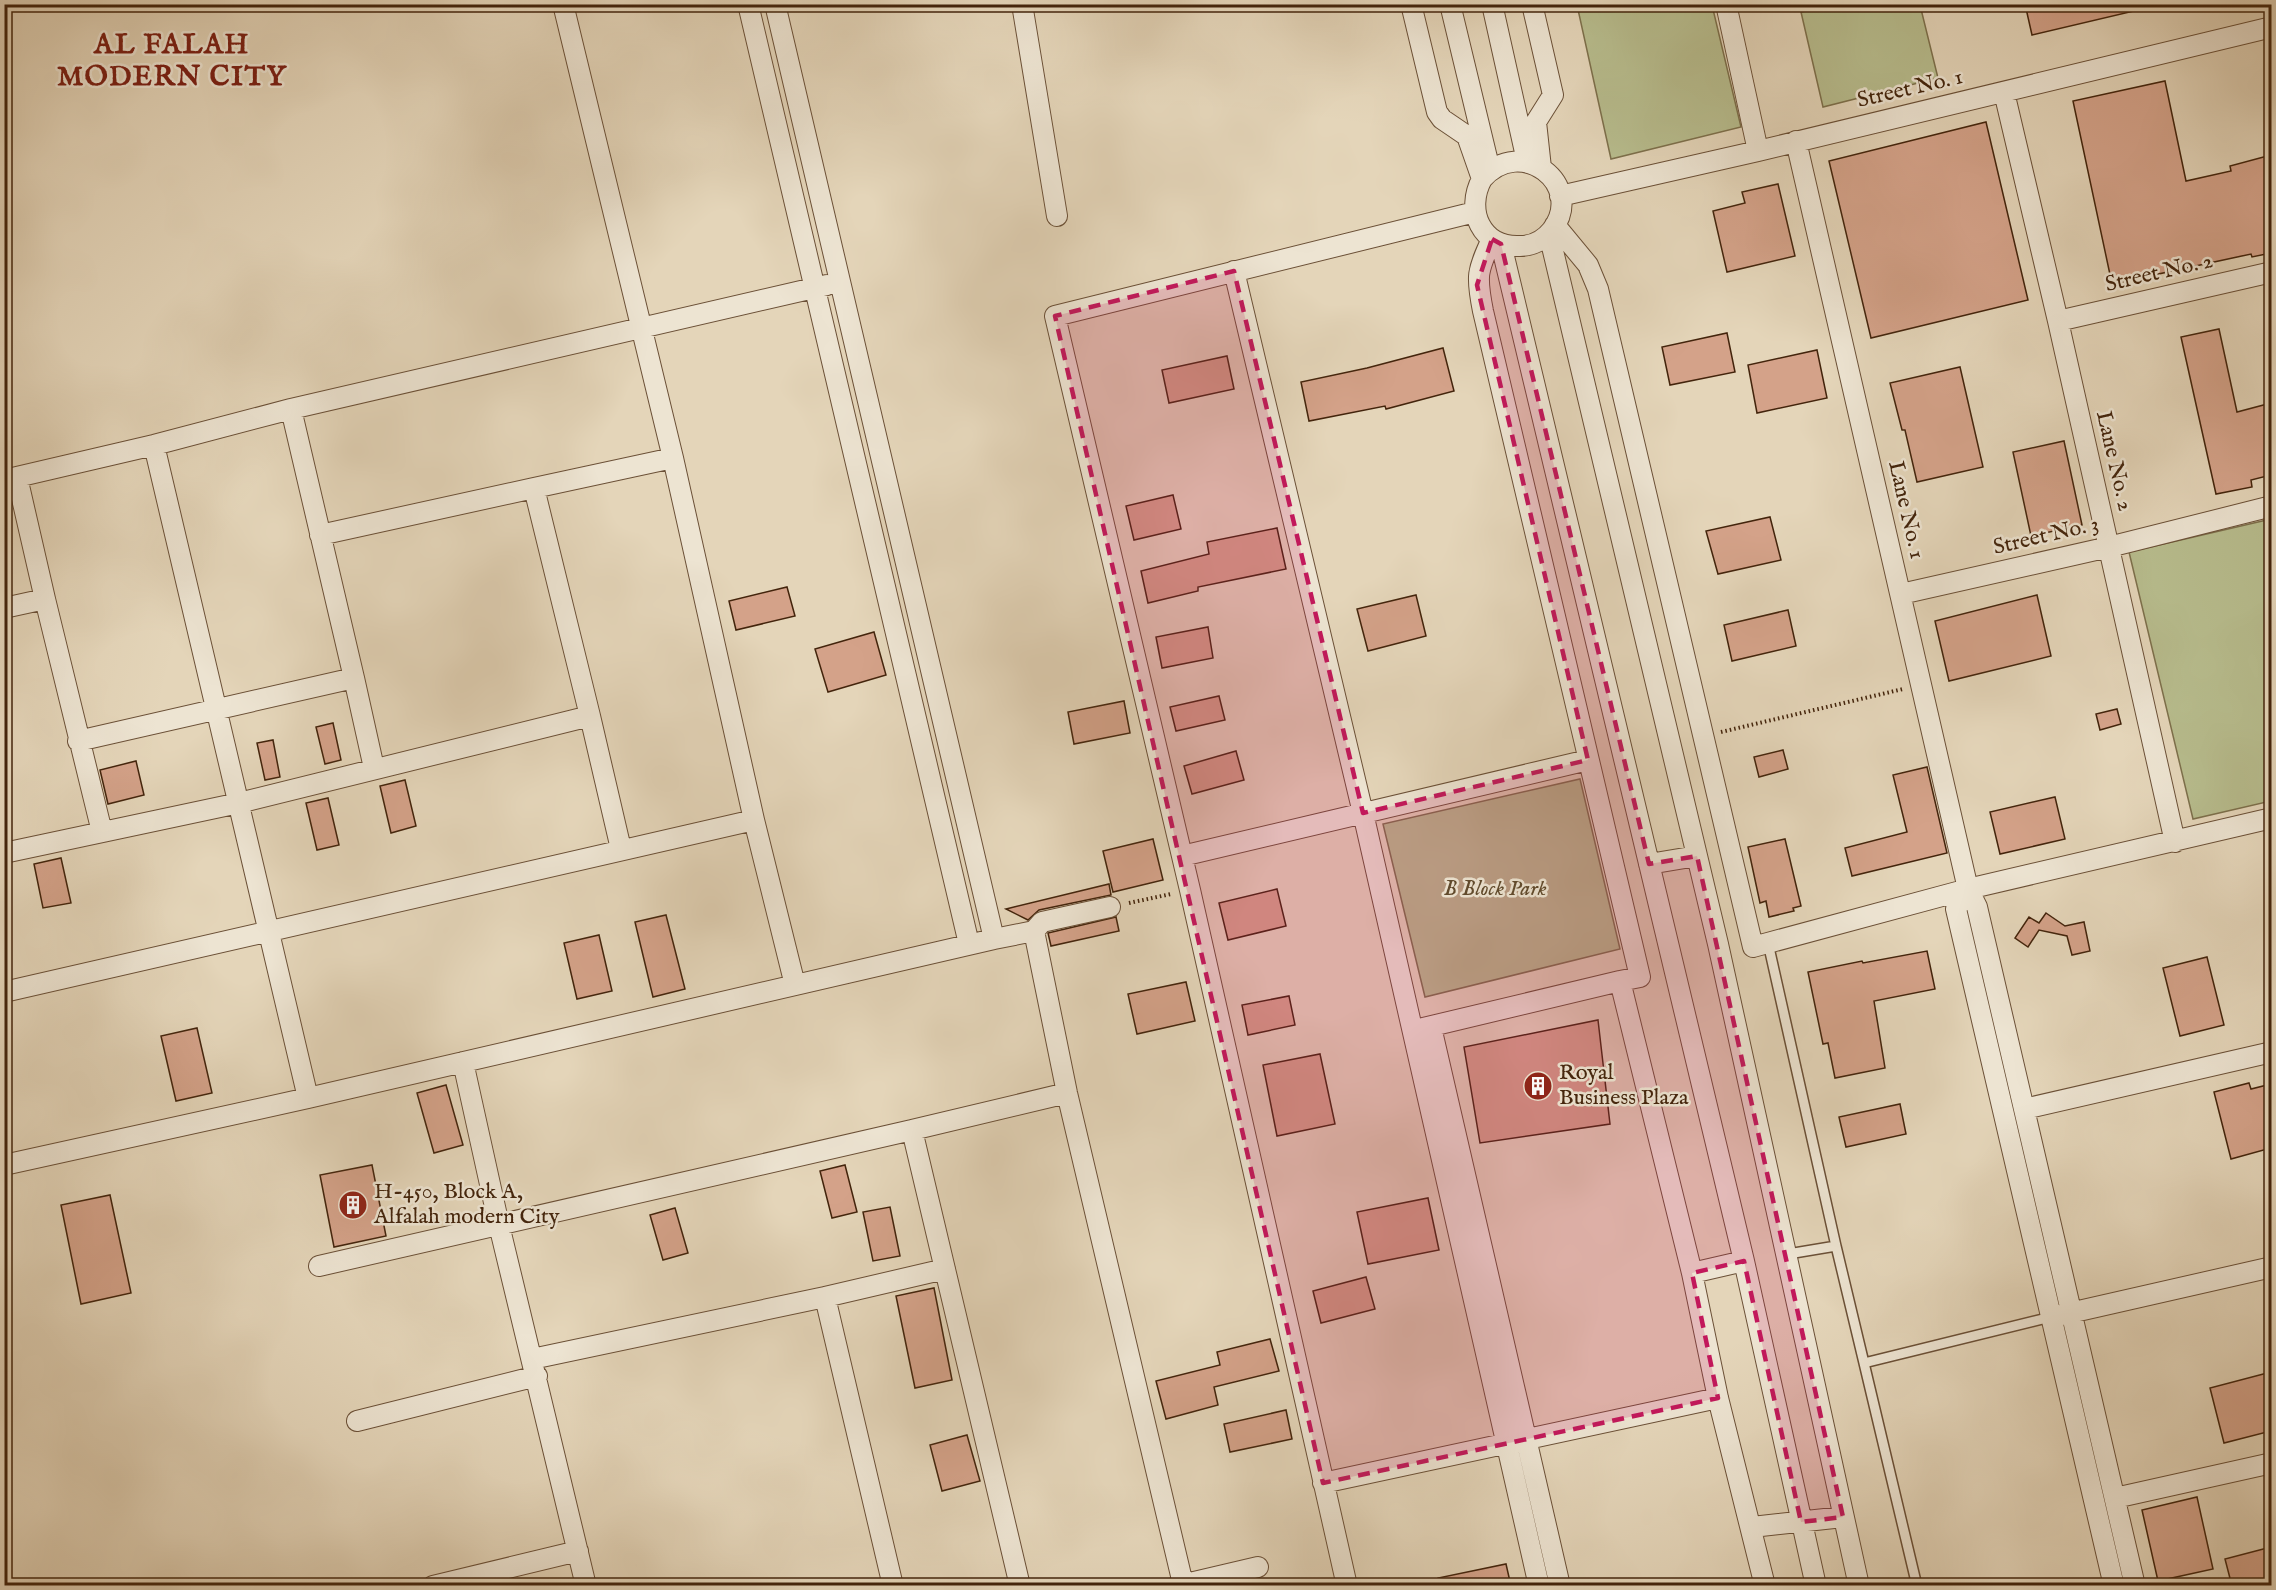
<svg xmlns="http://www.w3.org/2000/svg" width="2276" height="1590" font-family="'IM FELL English',serif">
<rect width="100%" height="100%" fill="#e4d5b9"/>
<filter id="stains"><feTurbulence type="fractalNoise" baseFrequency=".00333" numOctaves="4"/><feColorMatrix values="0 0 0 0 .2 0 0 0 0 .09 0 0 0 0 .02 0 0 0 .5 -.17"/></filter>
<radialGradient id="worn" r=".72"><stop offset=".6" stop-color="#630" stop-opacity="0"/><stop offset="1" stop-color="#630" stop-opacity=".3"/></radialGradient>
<path fill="#b7bc8d" stroke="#7d704c" stroke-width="1.5" d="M1577 5H1712L1741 127 1611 159Z
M1836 5H1920L1938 78 1823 107 1801 12Z
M2271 519V801L2193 819 2129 552Z
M1580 779 1620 949 1425 997 1383 824Z"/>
<path fill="#d4a289" stroke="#43240c" stroke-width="1.5" d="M2025 4H2133L2134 11 2032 35Z
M2165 81 2186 181 2231 171 2230 166 2271 155V253L2252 257 2251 254 2112 284 2073 101Z
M1986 122 2028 300 1871 338 1829 161Z
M1778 184 1795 256 1727 272 1713 211 1745 203 1742 192Z
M2219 329 2237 412 2271 403V475L2251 480 2252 487 2216 494 2181 337Z
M1727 333 1735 372 1670 385 1662 347Z
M1443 348 1454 391 1386 409 1385 406 1309 421 1301 382 1367 368Z
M1817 350 1827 398 1757 413 1748 365Z
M1227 356 1234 389 1169 403 1162 370Z
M1960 367 1983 467 1917 482 1905 430H1902L1890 383Z
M2064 441 2082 525 2031 536 2013 452Z
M1173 495 1181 529 1134 540 1126 506Z
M1770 517 1781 560 1718 574 1706 531Z
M1277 528 1286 569 1198 587V591L1148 603 1141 571 1209 554 1207 542Z
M787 587 795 616 736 630 729 601Z
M1416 595 1426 636 1368 651 1357 609Z
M2037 595 2051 656 1949 681 1935 621Z
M1788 610 1796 646 1732 661 1724 625Z
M1208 627 1213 658 1162 668 1156 637Z
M874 632 886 675 828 692 815 649Z
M1219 696 1225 720 1176 731 1170 707Z
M1124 701 1130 733 1074 744 1068 712Z
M2117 709 2121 724 2100 730 2096 714Z
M333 723 341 760 325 764 316 727Z
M273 740 280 777 265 780 257 743Z
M1783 750 1788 769 1759 777 1754 757Z
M1236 751 1244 780 1192 794 1184 766Z
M136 761 144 795 108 804 100 770Z
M1927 767 1947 853 1852 876 1845 848 1907 832 1893 775Z
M405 780 416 826 391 833 380 786Z
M2055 797 2065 839 2000 854 1990 812Z
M328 798 339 845 317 850 306 803Z
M1153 839 1163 880 1113 892 1103 851Z
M1785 839 1801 906 1793 908 1794 911 1769 917 1766 901 1760 903 1748 847Z
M61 858 71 903 43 908 34 864Z
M1109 884 1111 895 1039 910 1028 920 1006 909Z
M1277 889 1286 926 1228 940 1219 903Z
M2046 913 2065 926 2084 922 2090 951 2072 955 2067 936 2039 930 2028 947 2015 938 2029 917 2039 923Z
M666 915 685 989 653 997 635 922Z
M1116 917 1119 931 1051 946 1048 933Z
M599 935 612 991 577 999 564 943Z
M1927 951 1935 989 1874 1001 1885 1068 1835 1078 1828 1043 1823 1044 1808 972 1862 961 1863 963Z
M2207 957 2224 1025 2180 1036 2163 968Z
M1186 982 1195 1021 1137 1034 1128 994Z
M1289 996 1295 1025 1248 1035 1242 1005Z
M1598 1020 1610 1124 1480 1143 1464 1047Z
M197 1028 212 1093 176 1101 161 1036Z
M1320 1054 1335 1124 1277 1136 1263 1065Z
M2249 1083 2251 1089 2271 1084V1148L2231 1159 2214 1092Z
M446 1085 463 1145 434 1153 417 1093Z
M1900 1104 1906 1134 1846 1147 1839 1117Z
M372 1165 386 1236 334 1247 320 1175Z
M845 1165 857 1212 832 1218 820 1171Z
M110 1195 131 1293 81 1304 61 1205Z
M1428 1198 1439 1250 1368 1264 1357 1212Z
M890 1207 900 1256 873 1261 863 1212Z
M675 1208 688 1253 663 1260 650 1215Z
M1366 1277 1375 1309 1321 1323 1313 1291Z
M934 1288 952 1380 915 1388 896 1296Z
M1270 1339 1279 1371 1214 1387 1218 1405 1166 1419 1156 1381 1220 1365 1217 1352Z
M2271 1372V1431L2224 1443 2210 1388Z
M1286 1410 1292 1439 1230 1452 1224 1424Z
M967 1435 980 1481 942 1491 930 1445Z
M2197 1497 2213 1569 2158 1581 2142 1510Z
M2271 1547V1578L2232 1586 2225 1559Z
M1506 1564 1511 1586H1438V1578Z"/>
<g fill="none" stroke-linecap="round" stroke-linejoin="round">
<g stroke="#6b5037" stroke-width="12">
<path id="service" d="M1768 943 1836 1246 1788 1254
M1836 1246 1864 1363 2051 1317
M1864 1363 1917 1586"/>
</g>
<g stroke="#6b5037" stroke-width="22">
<path id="minor" d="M748 4 969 944
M1022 4 1057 216
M1411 4 1437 112 1442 119 1467 136 1482 179C1465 210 1481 248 1520 246 1532 246 1544 240 1552 230 1586 185 1521 134 1482 179
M1450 4 1488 162
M1492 4 1527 161
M1532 4 1553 95 1536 122 1541 168
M1726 4 1758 151
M2004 92 2058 321 2175 842
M1796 141 1968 889 1977 907 2135 1586
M1560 196 1758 151 2272 27
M1555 225 1588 265 1598 289 1753 947 1968 889 2272 818
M1549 234 1718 944 1859 1586
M1492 239C1477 271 1476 276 1483 311L1640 977 1620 981 1692 1273 1718 1398 1765 1586
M1501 244 1744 1261 1816 1586
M1234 271 1363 813 1539 1586
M2058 321 2272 272
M154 445 308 1098
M17 477 45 599
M4 480 154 445 291 409 827 285
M534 488 673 458
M1901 594 2109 547 2272 506
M4 608 45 599 102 832
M354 678 374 768
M590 716 621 849
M78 741 354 678 291 409
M754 820 795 985
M4 853 239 803 590 716 534 488 320 535
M1182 856 1588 760
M1649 864 1697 856
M1968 889 1956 909 2114 1586
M1034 931 1042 922 1110 907
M994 939 1034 931 1067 1093 1183 1584
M4 992 754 820 673 458 563 4
M1431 1027 1560 1586
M1419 1029 1620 981
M463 1062 499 1225 586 1586
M2024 1109 2272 1052
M912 1130 1067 1093
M4 1165 308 1098 994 939 775 4
M319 1266 912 1130 1020 1586
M1692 1273 1744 1261
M825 1297 945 1269
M2061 1315 2272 1267
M532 1359 825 1297 893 1586
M357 1421 537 1376
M1323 1483 1718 1398
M2115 1498 2272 1463
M1752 1527 1843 1517
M433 1586 578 1551
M1177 1586 1258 1567
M1347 1586 1190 890 1055 316 1475 212"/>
</g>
<path stroke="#43240c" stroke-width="4" stroke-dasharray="1.5 3" stroke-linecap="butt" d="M1721 732 1903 689
M1129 903 1171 894"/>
<use href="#service" stroke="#ede4d2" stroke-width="9"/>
<use href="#minor" stroke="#ede4d2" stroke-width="20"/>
</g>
<path fill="#c2185b" fill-opacity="0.2" stroke="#c2185b" stroke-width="4.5" stroke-dasharray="12 8" stroke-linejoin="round" d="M1492 239 1501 244 1649 864 1697 856 1843 1517 1801 1522 1744 1261 1692 1273 1718 1398 1323 1483 1055 316 1234 271 1363 813 1588 760 1477 285Z"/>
<defs>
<g id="building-disc" transform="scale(1.5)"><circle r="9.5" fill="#8f2418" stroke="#ede4d2"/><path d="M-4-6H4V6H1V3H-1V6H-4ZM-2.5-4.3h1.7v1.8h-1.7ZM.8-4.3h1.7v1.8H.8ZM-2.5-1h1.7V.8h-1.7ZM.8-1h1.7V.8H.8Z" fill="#fff"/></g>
</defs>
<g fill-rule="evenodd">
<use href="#building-disc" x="1538" y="1086"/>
<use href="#building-disc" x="353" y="1205"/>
</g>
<g text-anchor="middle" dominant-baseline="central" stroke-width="5" stroke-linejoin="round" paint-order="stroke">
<g font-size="22" fill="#43240c" stroke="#ede4d2">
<text transform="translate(1910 89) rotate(-13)">Street No. 1</text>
<text transform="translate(2159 273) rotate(-13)">Street No. 2</text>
<text transform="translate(2114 461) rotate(77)">Lane No. 2</text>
<text transform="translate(1906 510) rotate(77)">Lane No. 1</text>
<text transform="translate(2046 536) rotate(-13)">Street No. 3</text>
</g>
<g font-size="22" font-style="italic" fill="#604a2c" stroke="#ede4d2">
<text x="1495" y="889">B Block Park</text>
</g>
<g font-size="22" fill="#43240c" stroke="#ede4d2" text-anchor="start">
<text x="1559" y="1073">Royal<tspan x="1559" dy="25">Business Plaza</tspan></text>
<text x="374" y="1192">H-450, Block A,<tspan x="374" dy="25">Alfalah modern City</tspan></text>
</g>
<g font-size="28" font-weight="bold" letter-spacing="1.5" fill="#7a1f14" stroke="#ede4d2">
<text x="172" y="45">AL FALAH<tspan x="172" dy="32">MODERN CITY</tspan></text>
</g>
</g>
<rect width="2276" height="1590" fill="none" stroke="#e4d5b9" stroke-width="24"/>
<rect x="6" y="6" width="2264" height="1578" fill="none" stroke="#43240c" stroke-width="3"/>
<rect x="12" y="12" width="2252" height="1566" fill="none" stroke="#43240c" stroke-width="1.5"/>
<rect width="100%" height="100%" filter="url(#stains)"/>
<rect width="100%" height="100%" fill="url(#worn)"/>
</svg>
